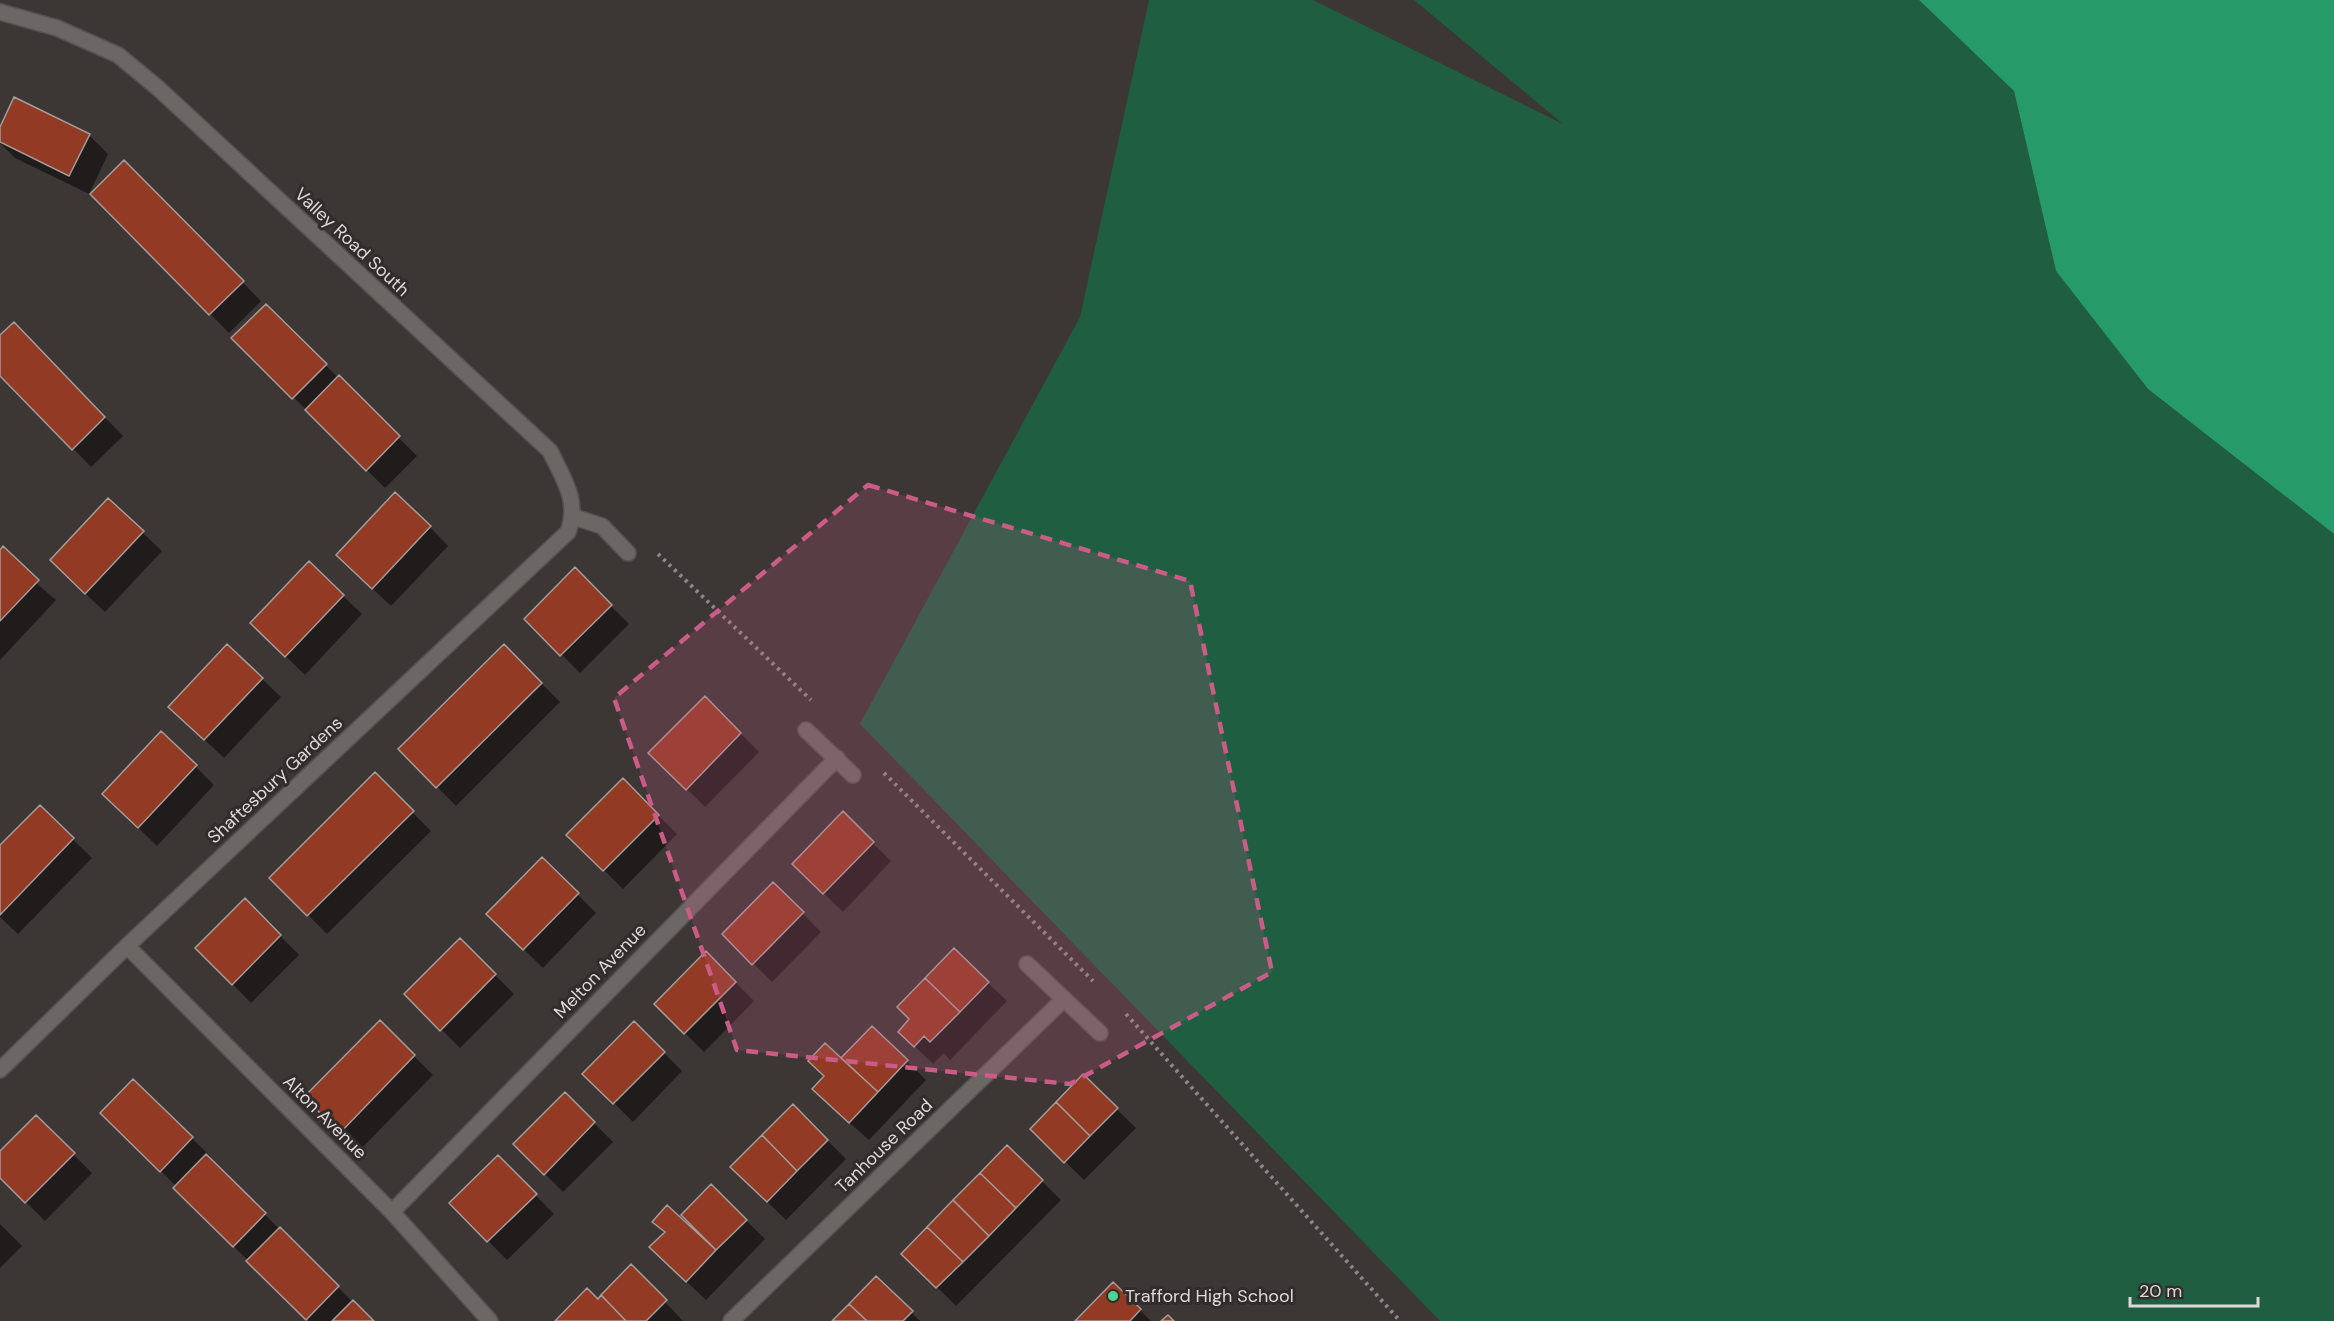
<svg xmlns="http://www.w3.org/2000/svg" width="2334" height="1321" font-family="'DM Sans',sans-serif">
<rect width="100%" height="100%" fill="#3c3635"/>
<path fill="#1f5e41" d="M1149 0H1313L1563 124 1414 0H1919L2014 91 2056 271 2148 389 2334 534V1321H1440L860 724 1080 317Z"/>
<path fill="#279a69" d="M1919 0H2334V534L2148 389 2056 271 2014 91Z"/>
<path fill="#0007" d="M0 130 89 135 108 154 89 194 15 158 0 143Z
M124 162 261 301 229 333 92 194Z
M266 306 417 456 385 488 234 338Z
M0 338 33 343 123 436 91 467 0 373Z
M108 500 162 551 105 612 70 579Z
M430 527 448 546 391 606 357 574Z
M0 552 56 600 0 660Z
M575 570 629 624 580 673 526 619Z
M343 596 362 614 305 675 271 642Z
M504 646 560 702 456 806 400 749Z
M262 679 281 697 224 758 189 725Z
M705 698 759 752 705 807 651 753Z
M195 766 214 785 157 846 123 813Z
M375 775 431 831 327 934 271 878Z
M623 780 677 834 623 889 569 835Z
M40 807 92 858 18 934 0 917V847Z
M843 814 891 861 843 912 794 864Z
M542 859 596 913 543 968 488 914Z
M773 884 821 932 772 982 724 934Z
M245 900 299 955 251 1003 197 948Z
M460 940 514 994 460 1048 406 994Z
M706 953 754 1001 704 1052 656 1004Z
M988 983 1007 1001 950 1060 944 1053 933 1064 900 1032Z
M380 1022 433 1075 360 1150 306 1097Z
M634 1023 682 1071 633 1122 585 1074Z
M841 1060 907 1061 926 1080 869 1140 833 1108 826 1076Z
M1083 1076 1136 1128 1084 1180 1032 1129Z
M134 1081 211 1157 209 1159 372 1321H309L175 1188 176 1186 102 1113Z
M565 1094 613 1142 563 1192 515 1144Z
M793 1106 846 1159 786 1220 751 1186Z
M36 1117 92 1173 45 1221 0 1176V1153Z
M1007 1147 1061 1200 956 1306 904 1254Z
M498 1157 554 1214 507 1260 451 1203Z
M711 1186 765 1239 706 1300 670 1266 679 1219Z
M0 1224 22 1246 0 1268Z
M631 1266 683 1321H557L598 1301Z
M876 1278 920 1321H834Z
M1113 1284 1151 1321H1077Z"/>
<path fill="#923a24" stroke="#a39d9b" stroke-width="1.5" d="M14 97 90 134 69 176 0 142V127Z
M124 160 244 281 209 315 90 194Z
M266 304 327 364 292 399 231 338Z
M14 322 105 417 72 450 0 376V335Z
M339 375 400 436 366 471 305 410Z
M395 492 431 526 372 589 336 555Z
M108 498 144 531 85 594 50 560Z
M3 546 39 580 0 621V550Z
M309 561 344 595 285 657 250 623Z
M575 567 612 605 560 656 524 619Z
M227 644 263 678 204 740 168 707Z
M504 644 542 683 436 788 398 749Z
M705 696 741 733 686 790 648 753Z
M161 731 197 765 138 828 102 794Z
M375 772 414 811 307 916 269 878Z
M623 778 659 815 603 871 566 835Z
M40 805 74 838 0 915V845Z
M843 811 874 842 823 894 792 864Z
M542 857 579 893 523 950 486 914Z
M773 882 804 912 752 965 722 934Z
M245 898 281 935 232 985 195 948Z
M460 938 496 974 440 1031 404 994Z
M954 948 989 982 960 1012 925 978Z
M706 951 736 982 684 1034 654 1004Z
M925 978 960 1012 930 1042 924 1036 914 1047 898 1032 909 1019 897 1007Z
M380 1020 415 1055 340 1133 304 1097Z
M634 1021 665 1052 613 1104 582 1074Z
M872 1026 908 1060 878 1092 841 1058Z
M825 1043 878 1092 849 1123 812 1089 824 1076 808 1061Z
M1083 1074 1118 1108 1090 1136 1056 1102Z
M133 1079 193 1137 160 1172 100 1113Z
M565 1092 595 1122 544 1175 513 1144Z
M1056 1102 1090 1136 1064 1163 1030 1129Z
M793 1104 828 1140 797 1171 762 1135Z
M36 1115 75 1153 25 1203 0 1178V1151Z
M762 1135 797 1171 767 1202 730 1167Z
M1007 1145 1043 1180 1016 1208 980 1173Z
M206 1154 266 1213 233 1247 173 1188Z
M498 1155 537 1194 487 1242 449 1203Z
M980 1173 1016 1208 989 1236 953 1200Z
M711 1184 747 1220 716 1250 681 1215Z
M953 1200 989 1236 963 1262 927 1227Z
M667 1205 716 1250 686 1282 649 1247 665 1232 652 1222Z
M280 1227 339 1286 306 1320 246 1261Z
M927 1227 963 1262 936 1288 901 1254Z
M631 1264 667 1300 646 1321H626L601 1295Z
M876 1276 913 1311 903 1321H867L849 1304Z
M1113 1282 1141 1309 1130 1321H1075Z
M587 1288 598 1299 601 1295 626 1321H555Z
M353 1300 374 1321H332Z
M849 1304 867 1321H832Z
M1168 1315 1174 1321H1161Z"/>
<g fill="none" stroke-linecap="round" stroke-linejoin="round">
<g stroke="#575251" stroke-width="18">
<path id="street" d="M0 12 57 28 118 55 158 88 550 451C563 478 580 502 568 532L127 946 0 1070
M574 517 602 526 628 553
M806 730 853 775
M127 946 392 1212 490 1321
M1027 964 1100 1033
M392 1212 837 758
M731 1321 1064 999"/>
</g>
<path stroke="#8c8786" stroke-width="4" stroke-dasharray="3 4.5" stroke-linecap="butt" d="M658 554 811 700
M884 773 1093 981
M1126 1014 1400 1321"/>
<use href="#street" stroke="#6c6665" stroke-width="15"/>
</g>
<path fill="#cb5c87" fill-opacity="0.2" stroke="#cb5c87" stroke-width="4.5" stroke-dasharray="12 8" stroke-linejoin="round" d="M868 485 1190 581 1272 972 1070 1084 737 1050 614 698Z"/>
<circle fill="#51d397" stroke="#322c2b" stroke-width="2" cx="1113" cy="1296" r="6"/>
<g text-anchor="middle" dominant-baseline="central" stroke-width="6" stroke-linejoin="round" paint-order="stroke">
<g font-size="18" fill="#ddd9d8" stroke="#322c2b">
<text transform="translate(352 242) rotate(43)">Valley Road South</text>
<text transform="translate(275 780) rotate(-43)">Shaftesbury Gardens</text>
<text transform="translate(600 971) rotate(-46)">Melton Avenue</text>
<text transform="translate(325 1117) rotate(45)">Alton Avenue</text>
<text transform="translate(884 1146) rotate(-44)">Tanhouse Road</text>
</g>
<g font-size="18" fill="#ddd9d8" stroke="#322c2b" text-anchor="start">
<text x="1125" y="1296">Trafford High School</text>
</g>
</g>
<path d="M2130 1297v9h128v-9" fill="none" stroke="#ddd9d8" stroke-width="3"/>
<text x="2139" y="1297" font-size="18" fill="#ddd9d8" stroke="#322c2b" stroke-width="4.5" paint-order="stroke">20 m</text>
</svg>
